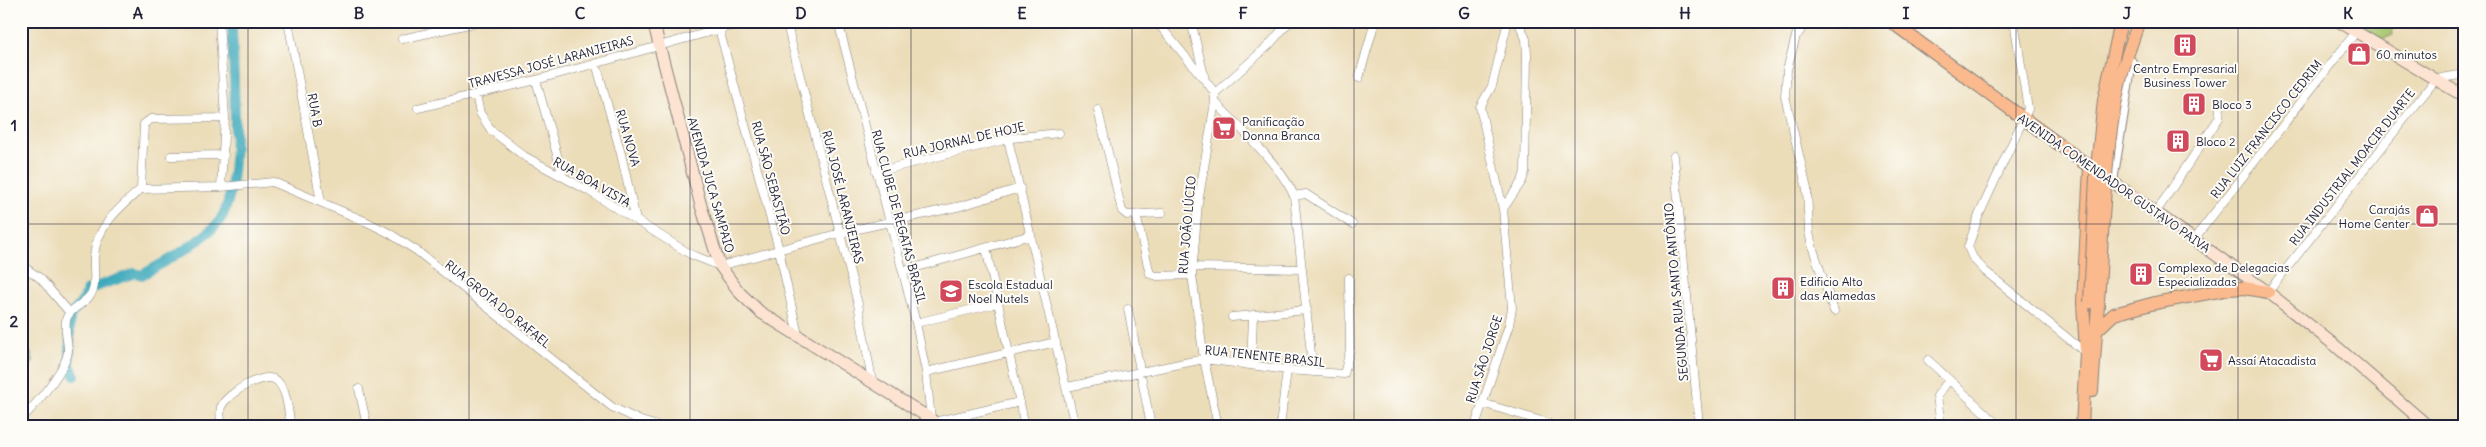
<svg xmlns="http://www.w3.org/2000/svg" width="2486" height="447" font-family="Delius,sans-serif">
<rect width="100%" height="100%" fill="#fdfcf7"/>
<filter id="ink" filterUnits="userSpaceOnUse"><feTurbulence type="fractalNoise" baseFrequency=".02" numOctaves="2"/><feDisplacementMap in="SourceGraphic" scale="10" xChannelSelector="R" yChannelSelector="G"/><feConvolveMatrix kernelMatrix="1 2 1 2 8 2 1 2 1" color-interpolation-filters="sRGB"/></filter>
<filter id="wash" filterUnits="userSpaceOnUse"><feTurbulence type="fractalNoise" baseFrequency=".0096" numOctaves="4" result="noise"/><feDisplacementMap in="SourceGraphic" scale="20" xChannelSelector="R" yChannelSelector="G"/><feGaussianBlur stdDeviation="1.12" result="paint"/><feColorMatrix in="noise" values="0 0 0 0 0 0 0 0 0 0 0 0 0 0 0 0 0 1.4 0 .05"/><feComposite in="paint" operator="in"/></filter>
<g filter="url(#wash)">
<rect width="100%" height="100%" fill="#ecddb9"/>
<path fill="#a7c76f" stroke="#647455" d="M2353 21H2390L2393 35 2383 39Z"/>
<path fill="#85ac62" stroke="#54674e" d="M21 331 34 361 21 380Z"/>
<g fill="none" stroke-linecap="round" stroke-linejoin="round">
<path stroke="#3ca9bb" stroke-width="10" d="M75 376 70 365V316L84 299 87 290 135 273 142 275C164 262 205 241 220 220 244 185 232 67 232 21"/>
</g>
</g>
<g filter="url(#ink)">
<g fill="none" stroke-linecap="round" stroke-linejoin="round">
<g stroke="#87807a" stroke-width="9">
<path id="minor" d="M219 21 225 118 221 187
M288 21 321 202
M786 21 858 304 872 380
M838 21 916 323 926 372 931 419
M1156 21 1204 79
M1191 21 1205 80 1215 93
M1800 21 1787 70 1785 96 1807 189 1809 232 1812 246 1834 311
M2014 21 2028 109 1979 215 1968 247 1973 258 1985 271 2086 353
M719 29 779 250 798 335
M1905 32 1909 21
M1799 33 1806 21
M402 39 482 21
M596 63 621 154 636 220
M1359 78 1375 21
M536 80 563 176
M1215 93V102L1198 203 1192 275 1204 359 1218 426
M1215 93 1268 46 1290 21
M476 95 480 113 491 130 524 156 589 191 690 254 720 266 840 233 961 206 1020 188
M1215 102C1237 125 1283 168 1294 196L1313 372
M418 108 536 80 749 21
M1098 110 1122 211 1127 215 1162 213
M1008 139 1075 426
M171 156 224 155
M1674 156 1699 426
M876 172 1012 138 1059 133
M141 189 221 187 273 182 367 222 389 233 417 251 612 407 641 421 658 426
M1294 196 1306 194 1352 224
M1503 209 1522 181 1525 172 1527 55 1526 39 1518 21
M2156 212 2219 118 2220 107
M1136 215 1150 274 1157 276 1192 275
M2194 239 2356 32
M986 248 1025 426
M21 265 40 278 70 313
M1192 267 1301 269
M903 271 1031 235
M2268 292 2436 79 2465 74
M1128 309 1151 426
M1232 317 1307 310
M916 323 998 303
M1928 360 1999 426
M1251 365 1253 317
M926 372 1056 342
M1067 387 1204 359 1287 370 1344 374 1350 350 1349 278
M359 389 367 426
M1482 403 1548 423
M968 414 971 426
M21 419C34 407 67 368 68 351 68 340 63 327 67 317 73 305 89 303 93 290 96 279 93 267 94 256 96 227 120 207 141 189L144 124 151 119 225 118
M934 422 1020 402
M222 426C221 419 219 413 221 407 227 393 265 370 277 381 288 391 288 413 291 426
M1280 426 1287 370
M1475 426 1509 325 1512 308 1503 209 1480 107 1492 86 1508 21
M1941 426 1937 396 1949 380"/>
</g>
<g stroke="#87807a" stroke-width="12">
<path id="tertiary" d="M2112 181 2131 62"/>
</g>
<g stroke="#87807a" stroke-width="13">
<path id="secondary" d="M653 21 701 206 720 266 740 293 760 312 931 419 937 426
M2338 21 2465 97
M2100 173 2268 292 2337 347 2428 426"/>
</g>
<g stroke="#87807a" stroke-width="14">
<path id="primary" d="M1890 21 2090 167 2083 302 2086 353 2082 426
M2125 62 2139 21
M2096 331 2114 314 2155 303 2229 289 2244 288 2268 292
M2092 391 2098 304"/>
</g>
<use href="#minor" stroke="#fff" stroke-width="8"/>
<use href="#tertiary" stroke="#fff" stroke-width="10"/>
<use href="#secondary" stroke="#fde3d1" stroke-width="11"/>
<use href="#primary" stroke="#fbba8d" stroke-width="12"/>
<g stroke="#87807a" stroke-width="14" stroke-linecap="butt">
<path id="primary-bridge" d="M2098 301C2104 224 2103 137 2125 62
M2090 302 2096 177 2104 100 2121 21"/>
</g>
<use href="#primary-bridge" stroke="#fbba8d" stroke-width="12"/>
</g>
</g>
<path fill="none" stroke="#22223b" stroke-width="1" stroke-opacity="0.55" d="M248 21V426M469 21V426M690 21V426M911 21V426M1132 21V426M1354 21V426M1575 21V426M1795 21V426M2016 21V426M2238 21V426M21 224H2465"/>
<defs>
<g id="building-square" transform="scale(1.25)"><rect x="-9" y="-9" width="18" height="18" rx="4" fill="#d1495b" stroke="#fdfcf7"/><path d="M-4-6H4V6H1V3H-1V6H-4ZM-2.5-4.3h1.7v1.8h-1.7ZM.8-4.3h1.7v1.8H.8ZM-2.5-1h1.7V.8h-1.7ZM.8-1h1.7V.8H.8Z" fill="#fff"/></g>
<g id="shop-square" transform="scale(1.25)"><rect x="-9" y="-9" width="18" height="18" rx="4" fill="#d1495b" stroke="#fdfcf7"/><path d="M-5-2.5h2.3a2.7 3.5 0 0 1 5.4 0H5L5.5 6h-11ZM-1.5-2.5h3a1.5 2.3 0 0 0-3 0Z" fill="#fff"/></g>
<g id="supermarket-square" transform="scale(1.25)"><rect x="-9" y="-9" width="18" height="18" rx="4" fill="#d1495b" stroke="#fdfcf7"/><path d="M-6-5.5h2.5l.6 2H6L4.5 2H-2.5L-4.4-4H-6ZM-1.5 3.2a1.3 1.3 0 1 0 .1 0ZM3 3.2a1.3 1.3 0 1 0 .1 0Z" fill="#fff"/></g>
<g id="school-square" transform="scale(1.25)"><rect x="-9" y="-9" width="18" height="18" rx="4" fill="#d1495b" stroke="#fdfcf7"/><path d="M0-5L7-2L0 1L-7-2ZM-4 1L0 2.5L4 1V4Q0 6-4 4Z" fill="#fff"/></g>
</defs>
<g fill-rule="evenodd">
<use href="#building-square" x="2185" y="45"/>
<use href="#shop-square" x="2359" y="54"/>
<use href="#building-square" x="2194" y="104"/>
<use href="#supermarket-square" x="1224" y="128"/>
<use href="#building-square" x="2178" y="141"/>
<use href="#shop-square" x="2427" y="216"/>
<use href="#building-square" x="2141" y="274"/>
<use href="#building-square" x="1783" y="288"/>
<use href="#school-square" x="951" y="291"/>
<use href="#supermarket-square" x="2211" y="360"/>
</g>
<g text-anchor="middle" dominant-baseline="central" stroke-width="4" stroke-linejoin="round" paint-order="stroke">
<g font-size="12" fill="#22223b" stroke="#fdfcf7" text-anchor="start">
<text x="2376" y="54">60 minutos</text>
<text x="2185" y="68" text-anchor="middle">Centro Empresarial<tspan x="2185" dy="14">Business Tower</tspan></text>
<text x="2212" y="104">Bloco 3</text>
<text x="1242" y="121">Panificação<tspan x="1242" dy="14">Donna Branca</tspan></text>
<text x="2196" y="141">Bloco 2</text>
<text x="2410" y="209" text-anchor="end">Carajás<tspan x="2410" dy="14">Home Center</tspan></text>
<text x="2158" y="267">Complexo de Delegacias<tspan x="2158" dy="14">Especializadas</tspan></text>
<text x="1800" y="281">Edificio Alto<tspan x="1800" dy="14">das Alamedas</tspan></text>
<text x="968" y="284">Escola Estadual<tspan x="968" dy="14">Noel Nutels</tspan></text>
<text x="2228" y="360">Assaí Atacadista</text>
</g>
<g font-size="12" fill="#22223b" stroke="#fdfcf7">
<text transform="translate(551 62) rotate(-15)">TRAVESSA JOSÉ LARANJEIRAS</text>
<text transform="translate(315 110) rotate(80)">RUA B</text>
<text transform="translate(2266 129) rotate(-52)">RUA LUIZ FRANCISCO CEDRIM</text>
<text transform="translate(628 138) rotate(74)">RUA NOVA</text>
<text transform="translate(964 140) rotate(-13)">RUA JORNAL DE HOJE</text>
<text transform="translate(2352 167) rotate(-52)">RUA INDUSTRIAL MOACIR DUARTE</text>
<text transform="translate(771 178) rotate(75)">RUA SÃO SEBASTIÃO</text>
<text transform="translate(592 182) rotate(30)">RUA BOA VISTA</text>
<text transform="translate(2114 183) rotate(35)">AVENIDA COMENDADOR GUSTAVO PAIVA</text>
<text transform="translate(711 185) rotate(74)">AVENIDA JUCA SAMPAIO</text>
<text transform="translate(843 197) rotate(76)">RUA JOSÉ LARANJEIRAS</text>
<text transform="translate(899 217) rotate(75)">RUA CLUBE DE REGATAS BRASIL</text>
<text transform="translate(1187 225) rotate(-85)">RUA JOÃO LÚCIO</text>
<text transform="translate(1676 292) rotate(-95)">SEGUNDA RUA SANTO ANTÔNIO</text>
<text transform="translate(498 304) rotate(39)">RUA GROTA DO RAFAEL</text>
<text transform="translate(1265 356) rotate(6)">RUA TENENTE BRASIL</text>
<text transform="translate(1484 359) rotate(-72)">RUA SÃO JORGE</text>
</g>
</g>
<rect width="2486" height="447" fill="none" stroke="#fdfcf7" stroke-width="55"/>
<rect x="28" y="28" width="2430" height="392" fill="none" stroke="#22223b" stroke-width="2"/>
<g font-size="16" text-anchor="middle" font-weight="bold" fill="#22223b">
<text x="138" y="19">A</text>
<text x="359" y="19">B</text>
<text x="580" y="19">C</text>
<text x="801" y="19">D</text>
<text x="1022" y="19">E</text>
<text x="1243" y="19">F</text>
<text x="1464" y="19">G</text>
<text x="1685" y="19">H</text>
<text x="1906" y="19">I</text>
<text x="2127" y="19">J</text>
<text x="2348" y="19">K</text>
<text x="14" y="131">1</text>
<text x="14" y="327">2</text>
</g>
</svg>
